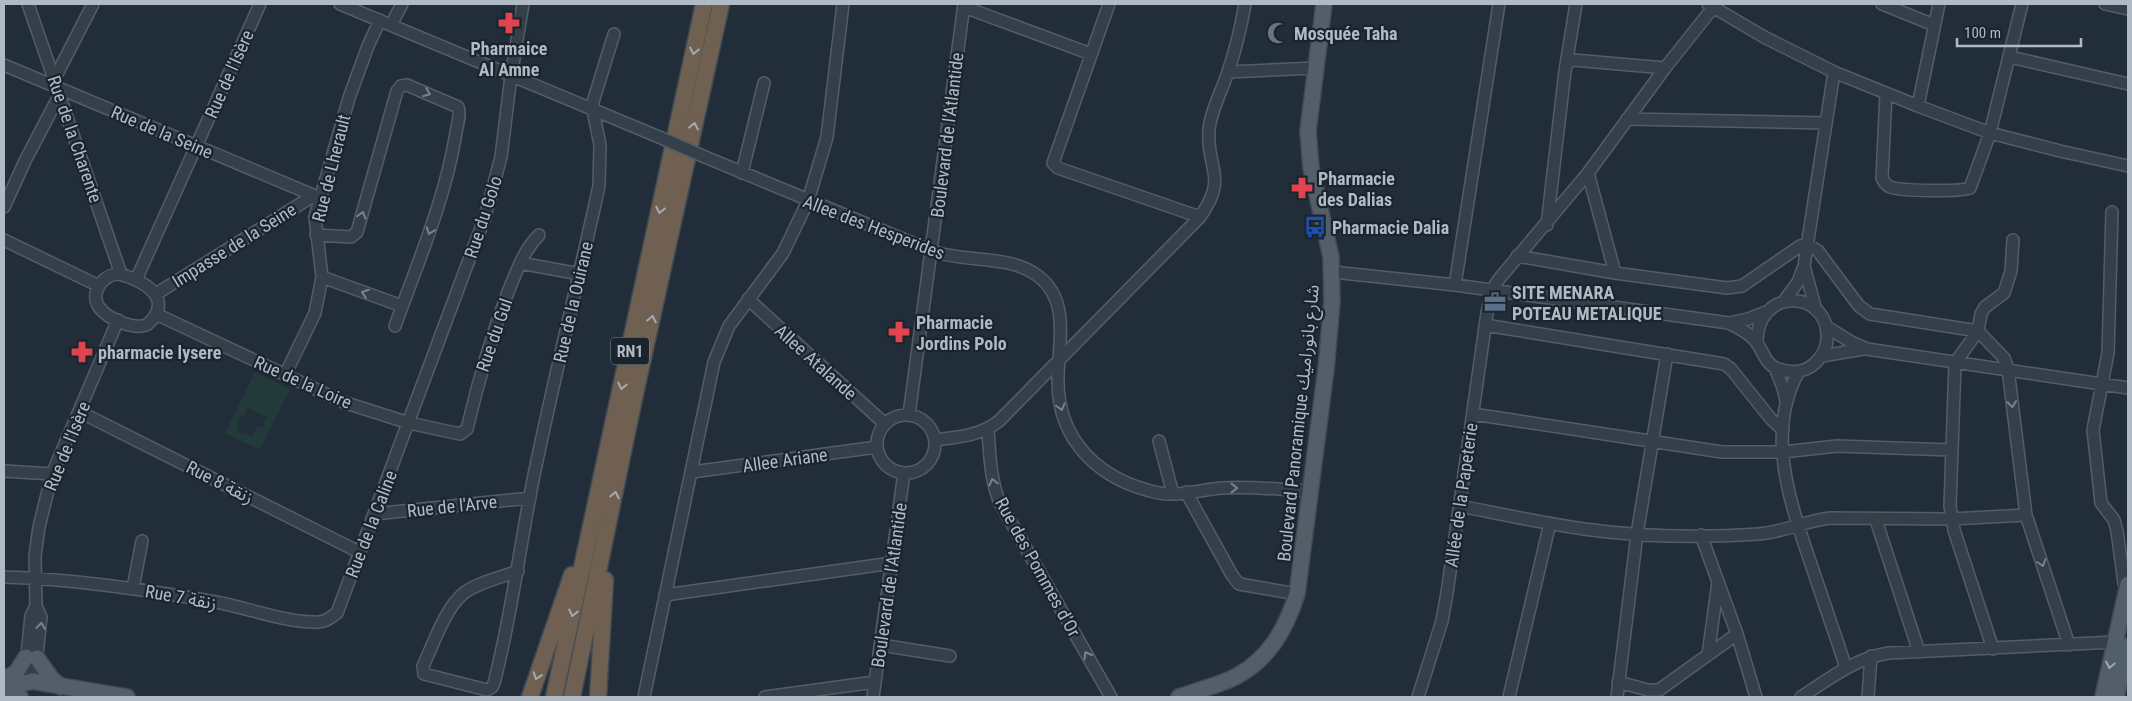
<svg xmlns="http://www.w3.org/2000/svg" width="2132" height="701" font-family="'Roboto Condensed','Noto Sans Arabic',sans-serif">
<rect width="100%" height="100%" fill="#212e39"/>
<path fill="#233a3a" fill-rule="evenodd" d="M255 372 290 389 260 450 225 433ZM248 408 267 417 262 428 257 426 252 436 244 432 243 435 239 433V430L236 429 240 415 244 416Z"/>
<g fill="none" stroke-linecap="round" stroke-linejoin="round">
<g stroke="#525d67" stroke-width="14">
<path id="minor" d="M28 4 121 274
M340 4 659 137
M1109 4 1053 163 1058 168 1200 217
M1708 4 1764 37 1834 72 1918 106 1990 133 2060 151 2128 166
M1882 4 1934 25
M2105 4 2128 9
M964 7 1091 54
M391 25 402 4
M2010 57 2128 84
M1567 63 1573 60 1665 68
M4 65 320 198
M1228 72 1315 68
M55 78 93 4
M1886 93 1882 178C1884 182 1885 185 1890 187 1901 191 1960 192 1970 188L1990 133 2022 4
M1918 106 1939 4
M1627 119 1826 123
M705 157 932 251C965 263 1009 254 1038 276 1071 301 1058 344 1058 379 1057 442 1101 481 1159 493 1180 497 1203 489 1223 488 1252 486 1282 490 1311 491
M742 173 764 83
M1588 173 1615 273
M4 207 25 161 60 94
M2112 212 2108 353 2093 430 2101 503 2114 520 2117 531 2124 583 2127 592
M1547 225 1565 71 1576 4
M316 235 351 237 357 232 397 91 401 86 407 85 458 107C461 114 457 125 456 133 445 200 418 262 395 326
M4 240 99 286
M1517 256 1615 273 1727 288 1742 286 1800 246 1808 245 1818 251 1859 306 1870 314 1978 331 2004 358 2008 369 2026 515 2069 645
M520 263 580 274
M1804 266 1816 310
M1333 272 1455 285 1729 323 1748 319 1766 312
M116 274C124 274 131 278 138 281 158 291 167 306 148 324 136 331 107 319 99 307 90 294 101 277 116 274Z
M322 277 402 306
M136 280 260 4
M1455 285 1499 4
M156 294 313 196
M748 299 885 424
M1784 301 1798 282 1804 266 1834 72
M156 314 343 402 409 423 460 434 467 429C478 382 491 337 508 292 517 271 523 251 539 235
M1729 323C1738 328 1752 334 1757 343 1764 353 1765 364 1778 369 1790 373 1804 373 1814 364 1823 356 1828 346 1827 334 1825 289 1757 288 1757 342
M1485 325 1724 364 1731 369 1771 419 1783 430
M1827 327 1851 342 1867 349 2128 388
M1822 356 1863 349
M1775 368 1783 388 1786 401
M1799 371C1764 433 1791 505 1812 567 1823 600 1835 634 1846 668
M285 375 315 313 322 277 315 217 349 98 368 46 380 20
M80 412 359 552
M1473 414 1722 452H1783L1837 446 1952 450
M909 415 964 4
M877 444a29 29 0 1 1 58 0a29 29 0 1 1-58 0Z
M988 430C990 456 990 479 1000 503L1111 697
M935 440C958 437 980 436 999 421L1200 217C1229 175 1206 171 1209 129 1211 111 1221 92 1227 75 1235 52 1241 27 1245 4
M1159 441 1173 494
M4 471 52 474
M692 472 877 447
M1186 492 1232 575 1239 584 1297 594
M1460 506C1501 514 1542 523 1584 529 1641 537 1702 538 1759 534 1784 532 1805 521 1830 518L1951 519 2026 515
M374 514 530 498
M1876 520 1919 652
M1701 535 1737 634 1756 697
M518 571C502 577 477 583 464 593 445 608 433 645 423 666L424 674 487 690 492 687 494 683C512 614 520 544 534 475 554 378 578 282 599 186L600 145 593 110V102L614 34
M4 577C75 579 146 590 216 602 248 608 281 621 313 622 324 623 329 619 337 613L485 217 501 157 511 76 523 4
M133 588 142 541
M665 595 892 563
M881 645 950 656
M1993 649 1954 530 1950 506 1955 363 1978 331 1981 314 1985 307 2004 293 2011 271 2013 240
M1708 655 1718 582
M34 682 41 617 36 606 35 556 39 527 52 474 118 320
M1618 682 1648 690H1659L1737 634
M24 683 31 616 36 606
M644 697 714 362 729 326 783 253 808 201 827 137 843 4
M765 697 875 682
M873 697 904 473
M1418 697 1442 621 1447 593 1487 313 1492 290 1499 279 1588 173 1665 68 1716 4
M1509 697 1550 523
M1617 697 1637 534 1667 354
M1801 697C1829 679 1855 658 1889 653L2115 642
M1868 697 1871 656"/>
</g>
<g stroke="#414b55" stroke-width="18">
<path id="major" d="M37 658 51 678 61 687
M4 679 16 673 26 657
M4 683 22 684 32 681 127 697
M4 697H20
M1179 697C1198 690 1220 685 1237 676 1270 658 1286 628 1297 594L1326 369 1332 302 1331 257 1311 168 1308 131 1324 4
M2103 697 2128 584
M2116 697 2128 646"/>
</g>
<g stroke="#3f4a54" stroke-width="19">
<path id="highway" d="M530 697 572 575
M554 697 704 4
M572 697 633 403 721 4
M598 697 605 580"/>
</g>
<use href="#minor" stroke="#343f49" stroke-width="11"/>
<use href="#major" stroke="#525f69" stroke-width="15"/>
<use href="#highway" stroke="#6f6051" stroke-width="16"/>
<g stroke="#525d67" stroke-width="14" stroke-linecap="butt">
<path id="minor-bridge" d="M659 137 705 157"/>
</g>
<use href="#minor-bridge" stroke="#343f49" stroke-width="11"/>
</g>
<defs><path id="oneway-chevron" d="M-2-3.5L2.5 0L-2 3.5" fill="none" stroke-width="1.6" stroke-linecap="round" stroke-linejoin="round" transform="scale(1.25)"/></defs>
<g stroke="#a5acb4">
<use href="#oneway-chevron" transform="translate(694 51) rotate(102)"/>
<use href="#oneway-chevron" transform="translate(694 126) rotate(-78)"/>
<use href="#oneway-chevron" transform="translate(660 210) rotate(102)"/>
<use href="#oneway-chevron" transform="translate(652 319) rotate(-78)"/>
<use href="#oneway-chevron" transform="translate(622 386) rotate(102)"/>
<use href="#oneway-chevron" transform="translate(615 495) rotate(-78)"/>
<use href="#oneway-chevron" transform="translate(573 613) rotate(102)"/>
<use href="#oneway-chevron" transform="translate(537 676) rotate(109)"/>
</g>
<g stroke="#78838d">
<use href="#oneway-chevron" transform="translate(427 93) rotate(22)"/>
<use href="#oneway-chevron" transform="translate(362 215) rotate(-74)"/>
<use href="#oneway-chevron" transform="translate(430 231) rotate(110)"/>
<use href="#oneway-chevron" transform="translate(365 293) rotate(-160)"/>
<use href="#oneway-chevron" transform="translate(2012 404) rotate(83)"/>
<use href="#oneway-chevron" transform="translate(1061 407) rotate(75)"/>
<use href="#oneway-chevron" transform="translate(993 482) rotate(-103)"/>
<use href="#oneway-chevron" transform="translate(1234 488)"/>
<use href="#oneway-chevron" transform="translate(2042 563) rotate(72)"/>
<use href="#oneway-chevron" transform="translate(41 626) rotate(-84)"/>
<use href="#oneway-chevron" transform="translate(1087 655) rotate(-120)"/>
</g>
<use stroke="#9ca8b3" href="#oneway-chevron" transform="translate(2110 665) rotate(102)"/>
<defs>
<g id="pharmacy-bare" transform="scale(1.725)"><path d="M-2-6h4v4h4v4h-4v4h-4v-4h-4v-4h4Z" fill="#e0444e" stroke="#1a242e" stroke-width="2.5" paint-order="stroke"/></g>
<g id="mosque-bare" transform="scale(1.725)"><path d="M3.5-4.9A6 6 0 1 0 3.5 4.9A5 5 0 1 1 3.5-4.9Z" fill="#6b7280" stroke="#1a242e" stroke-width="2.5" paint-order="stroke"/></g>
<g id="bus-bare" transform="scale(1.725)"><path d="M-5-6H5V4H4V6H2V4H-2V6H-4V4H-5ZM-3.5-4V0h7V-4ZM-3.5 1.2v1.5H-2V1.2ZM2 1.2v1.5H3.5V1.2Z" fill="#1a4fb4" stroke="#1a242e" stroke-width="2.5" paint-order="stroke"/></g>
<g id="office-bare" transform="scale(1.725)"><path d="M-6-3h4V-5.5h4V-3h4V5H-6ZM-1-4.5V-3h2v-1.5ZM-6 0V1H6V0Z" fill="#5c6f8a" stroke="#1a242e" stroke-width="2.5" paint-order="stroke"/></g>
</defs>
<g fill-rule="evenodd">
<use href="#pharmacy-bare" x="509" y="23"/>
<use href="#mosque-bare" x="1278" y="33"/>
<use href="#pharmacy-bare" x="1302" y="188"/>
<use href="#bus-bare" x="1315" y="227"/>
<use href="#office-bare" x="1495" y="302"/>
<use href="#pharmacy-bare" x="899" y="332"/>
<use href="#pharmacy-bare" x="82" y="352"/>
</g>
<g text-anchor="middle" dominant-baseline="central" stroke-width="4.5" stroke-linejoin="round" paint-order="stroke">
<rect fill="#1a242e" stroke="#828d98" stroke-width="1" x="611" y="337.5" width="38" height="27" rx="4"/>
<g font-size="16" font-weight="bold" fill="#afbac5">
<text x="630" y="351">RN1</text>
</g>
<g font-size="18" font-weight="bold" fill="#afbac5" stroke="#1a242e" text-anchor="start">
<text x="1294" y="33">Mosquée Taha</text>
<text x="509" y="48" text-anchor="middle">Pharmaice<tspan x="509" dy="21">Al Amne</tspan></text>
<text x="1318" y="178">Pharmacie<tspan x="1318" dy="21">des Dalias</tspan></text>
<text x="1332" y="227">Pharmacie Dalia</text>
<text x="1512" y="292">SITE MENARA<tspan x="1512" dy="21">POTEAU METALIQUE</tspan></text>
<text x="916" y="322">Pharmacie<tspan x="916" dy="21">Jordins Polo</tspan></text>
<text x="98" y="352">pharmacie lysere</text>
</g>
<g font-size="18" fill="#afbac5" stroke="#1a242e">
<text transform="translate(229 74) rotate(-66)">Rue de l'Isère</text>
<text transform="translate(162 132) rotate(23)">Rue de la Seine</text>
<text transform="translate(947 135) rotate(-83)">Boulevard de l'Atlantide</text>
<text transform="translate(75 139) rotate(71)">Rue de la Charente</text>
<text transform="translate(331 168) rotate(-76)">Rue de Lherault</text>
<text transform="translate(483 217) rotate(-72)">Rue du Golo</text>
<text transform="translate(874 227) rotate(21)">Allee des Hesperides</text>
<text transform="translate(234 245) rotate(-32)">Impasse de la Seine</text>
<text transform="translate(573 302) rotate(-77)">Rue de la Ouirane</text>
<text transform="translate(494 335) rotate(-71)">Rue du Gul</text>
<text transform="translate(816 362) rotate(42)">Allee Atalande</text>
<text transform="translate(303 382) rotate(24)">Rue de la Loire</text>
<text transform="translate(1298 423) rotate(-84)">Boulevard Panoramique شارع بانوراميك</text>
<text transform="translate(67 446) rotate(-68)">Rue de l'Isère</text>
<text transform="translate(785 460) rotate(-8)">Allee Ariane</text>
<text transform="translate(220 482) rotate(27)">Rue 8 زنقة</text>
<text transform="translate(1461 495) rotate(-82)">Allée de la Papeterie</text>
<text transform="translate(452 506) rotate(-6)">Rue de l'Arve</text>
<text transform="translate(371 524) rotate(-69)">Rue de la Caline</text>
<text transform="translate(1038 567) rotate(61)">Rue des Pommes d'Or</text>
<text transform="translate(889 585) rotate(-82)">Boulevard de l'Atlantide</text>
<text transform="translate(181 597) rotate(10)">Rue 7 زنقة</text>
</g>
</g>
<rect width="2132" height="701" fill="none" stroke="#afbac5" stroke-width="10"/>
<path d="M1957 38v8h124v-8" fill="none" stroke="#afbac5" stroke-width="2.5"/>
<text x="1964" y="38" font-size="15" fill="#afbac5" stroke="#1a242e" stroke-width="4" paint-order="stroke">100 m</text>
</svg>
